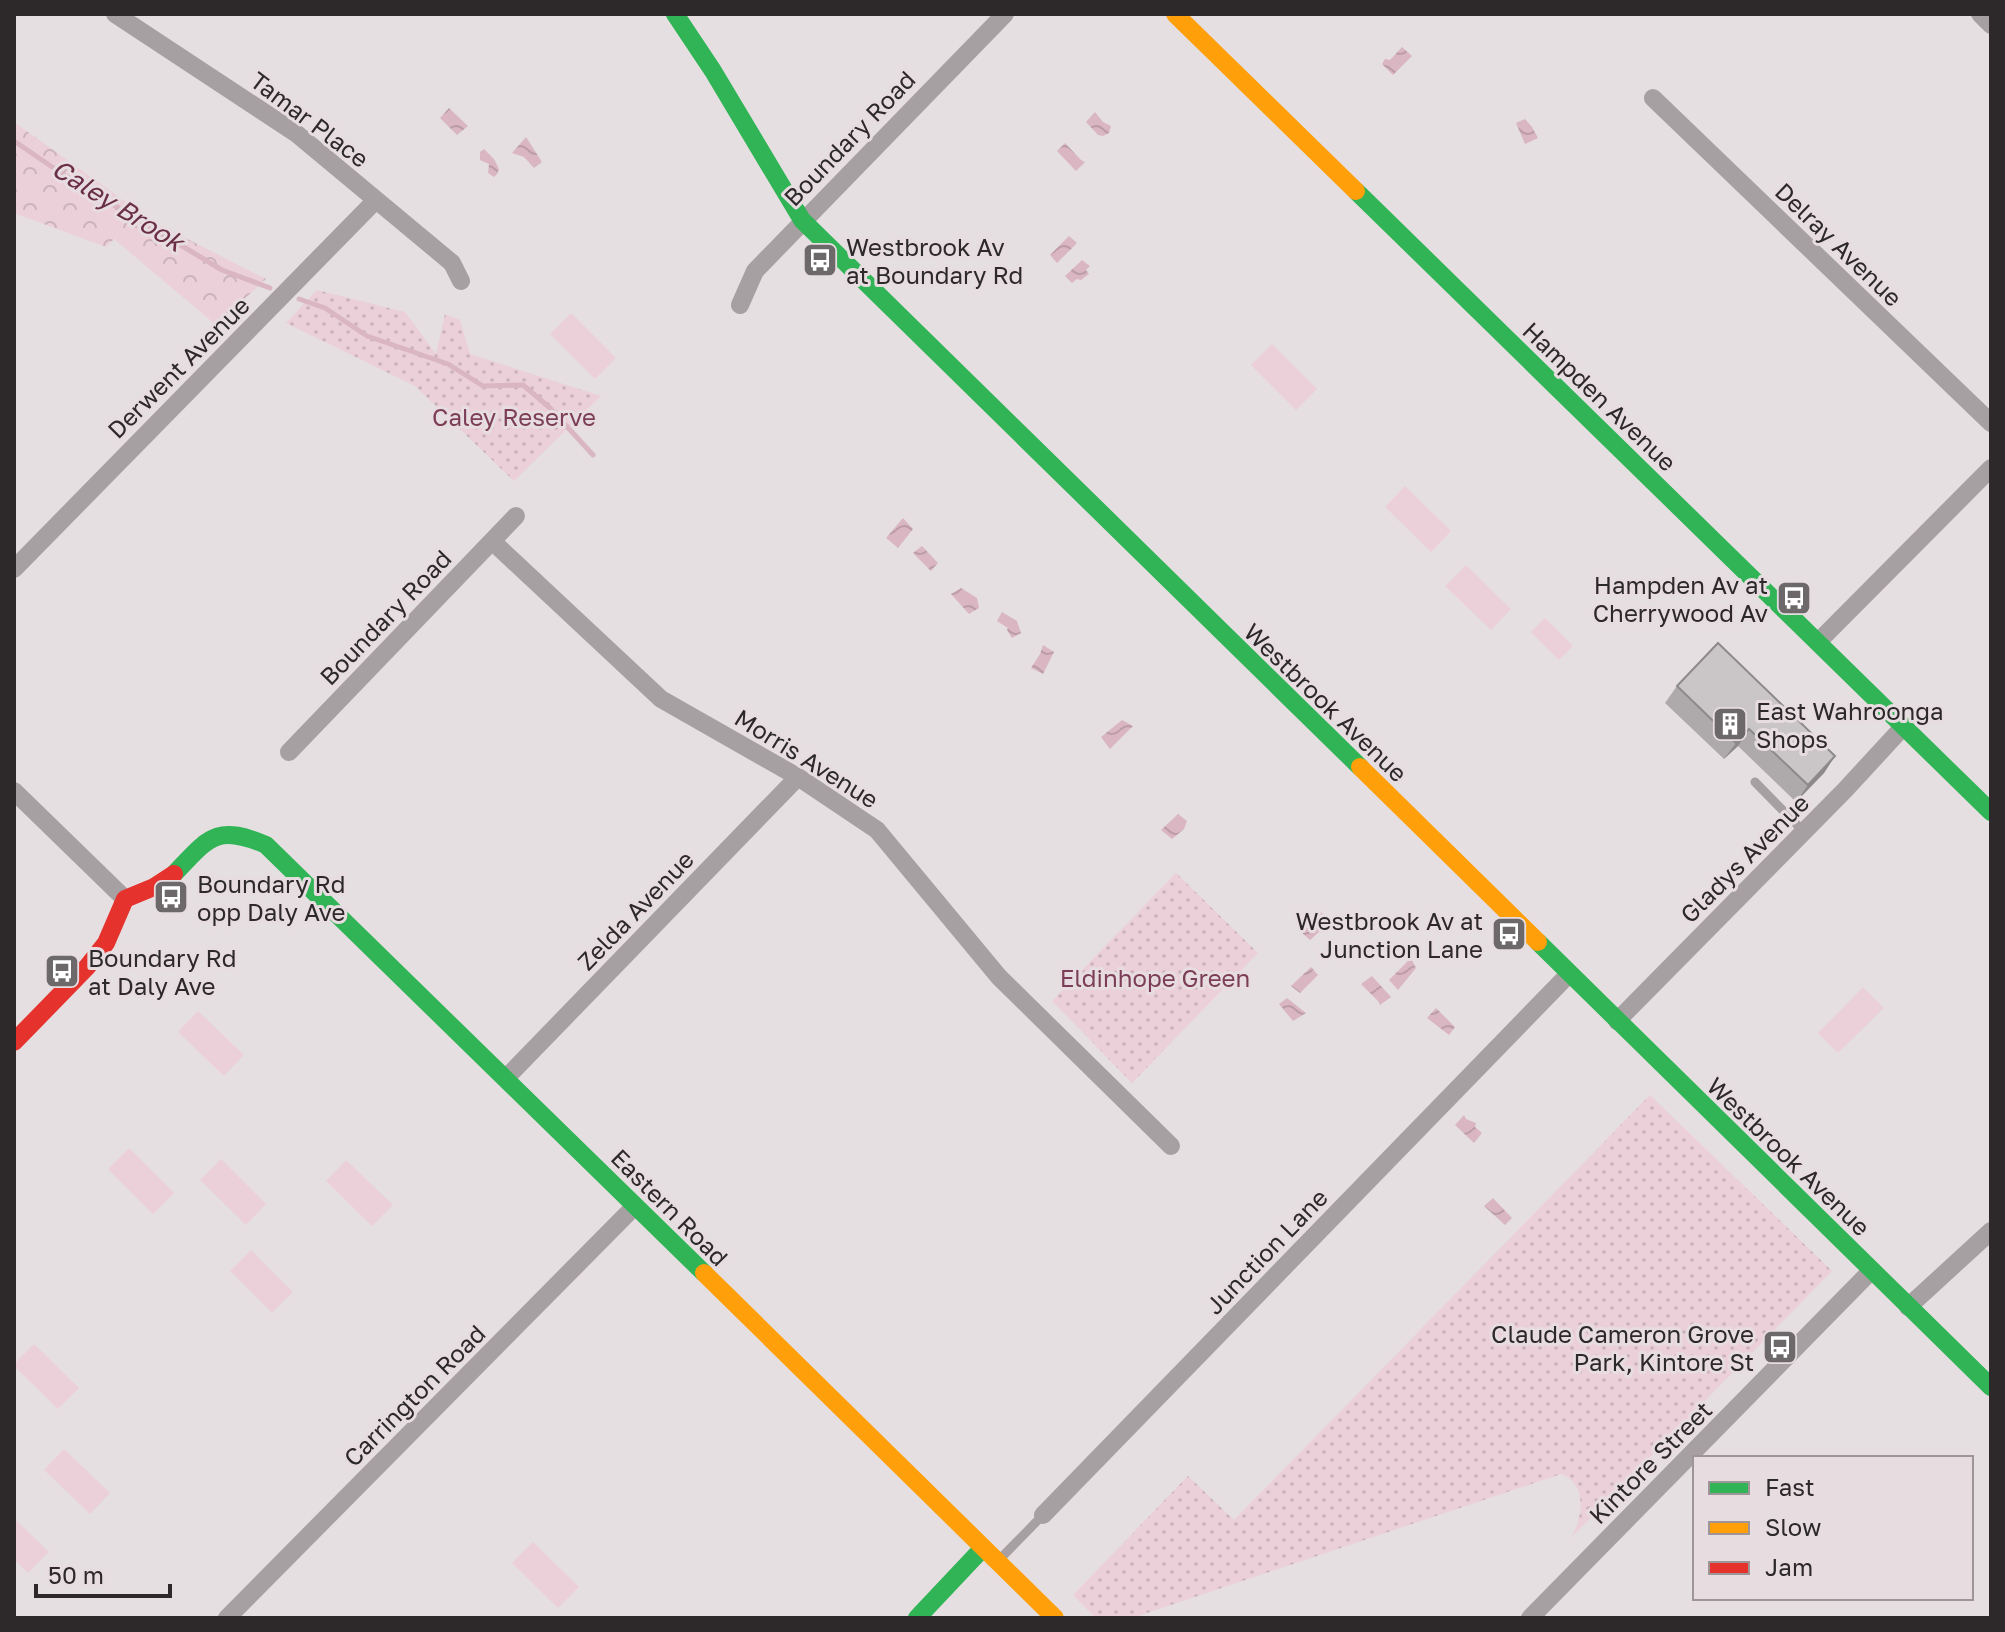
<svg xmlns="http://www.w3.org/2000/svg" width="2005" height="1632" font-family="'Golos Text',sans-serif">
<defs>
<pattern id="grass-dots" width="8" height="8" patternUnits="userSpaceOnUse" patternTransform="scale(2)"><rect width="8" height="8" fill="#ecd0d9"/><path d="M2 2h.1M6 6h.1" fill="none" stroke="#cbb3ba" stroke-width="1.8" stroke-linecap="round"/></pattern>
<pattern id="forest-crowns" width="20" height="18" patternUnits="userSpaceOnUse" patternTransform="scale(2)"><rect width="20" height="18" fill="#ecd0d9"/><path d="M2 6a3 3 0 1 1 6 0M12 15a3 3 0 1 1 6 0" fill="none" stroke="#cbb3ba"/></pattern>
<pattern id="water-waves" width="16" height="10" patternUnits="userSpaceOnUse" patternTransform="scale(2)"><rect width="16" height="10" fill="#d9b6c2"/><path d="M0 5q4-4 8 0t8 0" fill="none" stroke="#bb9ca7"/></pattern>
</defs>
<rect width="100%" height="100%" fill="#e5dfe1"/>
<path fill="url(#grass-dots)" d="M317 290 405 312 436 354 445 314 460 320 470 354 601 396 514 481 415 386 286 323Z
M1176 873 1258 953 1132 1083 1052 1001Z
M1650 1095 1832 1271 1571 1538C1583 1517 1588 1484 1561 1474L1141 1615 1138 1618H1096L1073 1595 1188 1476 1234 1520Z"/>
<path fill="url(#forest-crowns)" d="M14 122 154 222 266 279 216 325 114 239 106 247 14 213Z"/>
<path fill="#ecd0d9" d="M571 313 616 358 595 379 550 334Z
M1272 344 1317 389 1296 410 1251 365Z
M1405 486 1451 531 1431 552 1385 507Z
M1466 565 1511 609 1491 630 1445 586Z
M1545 618 1573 646 1559 660 1531 632Z
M1863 987 1884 1008 1838 1053 1818 1033Z
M198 1011 244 1055 224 1076 178 1032Z
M129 1148 174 1193 153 1214 108 1169Z
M221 1159 266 1204 246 1225 200 1180Z
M346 1160 393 1205 372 1226 326 1181Z
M251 1250 293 1292 272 1313 230 1271Z
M34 1344 79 1388 58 1409 14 1366V1364Z
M64 1449 110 1493 90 1514 44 1470Z
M14 1518 49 1552 28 1573 14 1559Z
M533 1542 579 1587 558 1608 512 1563Z"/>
<path fill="url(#water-waves)" d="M1402 47 1412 56 1393 75 1382 64 1385 59 1390 60Z
M449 108 468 126 457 135 440 118Z
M1095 112 1103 122 1111 126 1109 133 1103 136 1098 135 1086 122Z
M1525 119 1532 127 1538 138 1525 144 1516 123Z
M526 137 542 162 534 168 524 157 512 153Z
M1065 143 1081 160 1085 162 1076 171 1057 151Z
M484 149 494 159 499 169 497 174 494 177 488 173 489 164 480 160V152Z
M1069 236 1077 243 1057 263 1050 255Z
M1082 260 1090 266 1086 270 1089 274 1081 280 1077 279 1072 283 1065 276Z
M903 518 913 529 898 548 886 538Z
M922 546 938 563 931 571 913 553Z
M961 588 977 598 979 608 969 614 951 594Z
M1002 612 1017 621 1021 633 1012 638 1007 630 1008 628 997 621Z
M1043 645 1054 652 1043 674 1031 668 1040 654Z
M1122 720 1133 726 1110 749 1101 737Z
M1178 814 1187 821 1184 829 1172 839 1161 830Z
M1320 911 1330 922 1310 940 1300 931Z
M1411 958 1416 968 1398 990 1389 980Z
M1311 967 1318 975 1300 993 1291 986Z
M1372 976 1391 997 1380 1005 1378 1001 1361 984Z
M1287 998 1306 1013 1293 1021 1279 1004Z
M1436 1008 1455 1027 1449 1035 1427 1018Z
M1464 1115 1466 1119 1476 1123 1475 1127 1482 1133 1474 1143 1455 1125Z
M1493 1198 1512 1218 1505 1225 1484 1206Z"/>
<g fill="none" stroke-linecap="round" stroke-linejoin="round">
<path stroke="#d9b6c2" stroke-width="5" d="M14 141 64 175 222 270 270 288
M299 299 325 308 367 336 448 364 483 386 523 385 550 408 593 455"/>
<path stroke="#a7a0a2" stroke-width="9" d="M1755 782 1804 832
M998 1561 1043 1515"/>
<path stroke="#a7a0a2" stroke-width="18" d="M115 14 297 134 452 263 461 281
M1980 14 1991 25
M1653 98 1991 423
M740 305 755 271 1005 14
M492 541 661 699 798 777 877 830 999 977 1171 1146
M14 569 376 200
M1818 642 1991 468
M289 752 516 516
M14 791 125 899
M1617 1021 1845 790 1904 726
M506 1078 798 777
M1908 1307 1991 1231
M1043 1515 1569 974
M227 1618 635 1206
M1530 1618 1871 1271"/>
<path stroke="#30b455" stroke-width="18" d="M675 14 713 71 802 220 1360 767
M1356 191 1991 812
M174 874C208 839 215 823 266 845L704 1273
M1538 942 1991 1387
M917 1618 983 1548"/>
<path stroke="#ff9f0a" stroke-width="18" d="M1175 14 1356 191
M1360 767 1538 942
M704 1273 1055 1618"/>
<path stroke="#e5322d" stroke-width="18" d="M14 1042 87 967 106 943 125 899 154 887 174 874"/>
</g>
<path fill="#aea9aa" d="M1677 686 1835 756 1824 773 1796 802 1738 746 1724 759 1665 703Z"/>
<path fill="#8d8a8b" d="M1749 729 1738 746 1724 759 1736 743Z
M1835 756 1824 773 1796 802 1808 785Z"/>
<path fill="#cac5c6" stroke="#8d8a8b" stroke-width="2" d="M1718 643 1835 756 1808 785 1749 729 1736 743 1677 686Z"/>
<defs>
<g id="bus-square" transform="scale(1.8)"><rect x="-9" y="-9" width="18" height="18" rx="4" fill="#6d696a" stroke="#e7dde0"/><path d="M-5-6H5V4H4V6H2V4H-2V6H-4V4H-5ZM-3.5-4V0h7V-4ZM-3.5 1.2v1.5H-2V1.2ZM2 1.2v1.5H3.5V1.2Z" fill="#fff"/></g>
<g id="building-square" transform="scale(1.8)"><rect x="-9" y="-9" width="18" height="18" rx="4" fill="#6d696a" stroke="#e7dde0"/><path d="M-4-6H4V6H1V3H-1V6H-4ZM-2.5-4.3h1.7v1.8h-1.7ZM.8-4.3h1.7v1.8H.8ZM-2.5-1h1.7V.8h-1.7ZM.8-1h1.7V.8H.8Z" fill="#fff"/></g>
</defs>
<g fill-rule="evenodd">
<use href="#bus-square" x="820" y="260"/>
<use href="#bus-square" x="1794" y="598"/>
<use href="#building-square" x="1730" y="724"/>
<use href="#bus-square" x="171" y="897"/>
<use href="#bus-square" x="1509" y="934"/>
<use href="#bus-square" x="62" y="971"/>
<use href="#bus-square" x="1780" y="1347"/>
</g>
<g text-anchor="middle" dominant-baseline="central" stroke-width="6" stroke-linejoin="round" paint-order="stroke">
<g font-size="24" fill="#2d292a" stroke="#e7dde0">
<text transform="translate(310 119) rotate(37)">Tamar Place</text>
<text transform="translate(849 138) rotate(-46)">Boundary Road</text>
<text transform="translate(1839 244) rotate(44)">Delray Avenue</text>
<text transform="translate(178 367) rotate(-45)">Derwent Avenue</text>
<text transform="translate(1600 396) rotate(44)">Hampden Avenue</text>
<text transform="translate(385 617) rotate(-46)">Boundary Road</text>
<text transform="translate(1326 702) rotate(44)">Westbrook Avenue</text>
<text transform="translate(807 758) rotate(32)">Morris Avenue</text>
<text transform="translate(1744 858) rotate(-45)">Gladys Avenue</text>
<text transform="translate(635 910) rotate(-46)">Zelda Avenue</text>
<text transform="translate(1789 1156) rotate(44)">Westbrook Avenue</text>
<text transform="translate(670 1207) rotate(45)">Eastern Road</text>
<text transform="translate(1266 1251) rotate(-46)">Junction Lane</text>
<text transform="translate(414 1395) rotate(-45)">Carrington Road</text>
<text transform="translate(1650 1462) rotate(-45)">Kintore Street</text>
</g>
<g font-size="24" fill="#2d292a" stroke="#e7dde0" text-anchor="start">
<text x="846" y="246">Westbrook Av<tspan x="846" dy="28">at Boundary Rd</tspan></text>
<text x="1768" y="584" text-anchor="end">Hampden Av at<tspan x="1768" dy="28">Cherrywood Av</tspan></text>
<text x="1756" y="710">East Wahroonga<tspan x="1756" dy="28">Shops</tspan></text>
<text x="197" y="883">Boundary Rd<tspan x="197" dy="28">opp Daly Ave</tspan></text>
<text x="1483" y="920" text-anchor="end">Westbrook Av at<tspan x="1483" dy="28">Junction Lane</tspan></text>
<text x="88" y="957">Boundary Rd<tspan x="88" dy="28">at Daly Ave</tspan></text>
<text x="1754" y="1333" text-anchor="end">Claude Cameron Grove<tspan x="1754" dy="28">Park, Kintore St</tspan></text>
</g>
<g font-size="24" fill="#7c3e56" stroke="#e7dde0">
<text x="514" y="416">Caley Reserve</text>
<text x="1155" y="977">Eldinhope Green</text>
</g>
<g font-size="26" font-style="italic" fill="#6a2e46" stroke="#e7dde0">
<text transform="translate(118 205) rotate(32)">Caley Brook</text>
</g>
</g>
<rect width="2005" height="1632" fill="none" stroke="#2d292a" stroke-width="32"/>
<rect x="1693" y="1456" width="280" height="144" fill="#e7dde0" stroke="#9d9597" stroke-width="2"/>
<rect x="1709" y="1482" width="40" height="12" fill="#30b455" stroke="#9d9597" stroke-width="2"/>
<text x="1765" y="1496" font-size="24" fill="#2d292a">Fast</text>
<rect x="1709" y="1522" width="40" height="12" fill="#ff9f0a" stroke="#9d9597" stroke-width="2"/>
<text x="1765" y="1536" font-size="24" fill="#2d292a">Slow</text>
<rect x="1709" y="1562" width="40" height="12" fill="#e5322d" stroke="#9d9597" stroke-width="2"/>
<text x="1765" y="1576" font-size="24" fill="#2d292a">Jam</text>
<path d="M36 1584v12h134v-12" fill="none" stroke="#2d292a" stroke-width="4"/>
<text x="48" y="1584" font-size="24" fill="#2d292a" stroke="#e7dde0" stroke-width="6" paint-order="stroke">50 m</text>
</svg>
